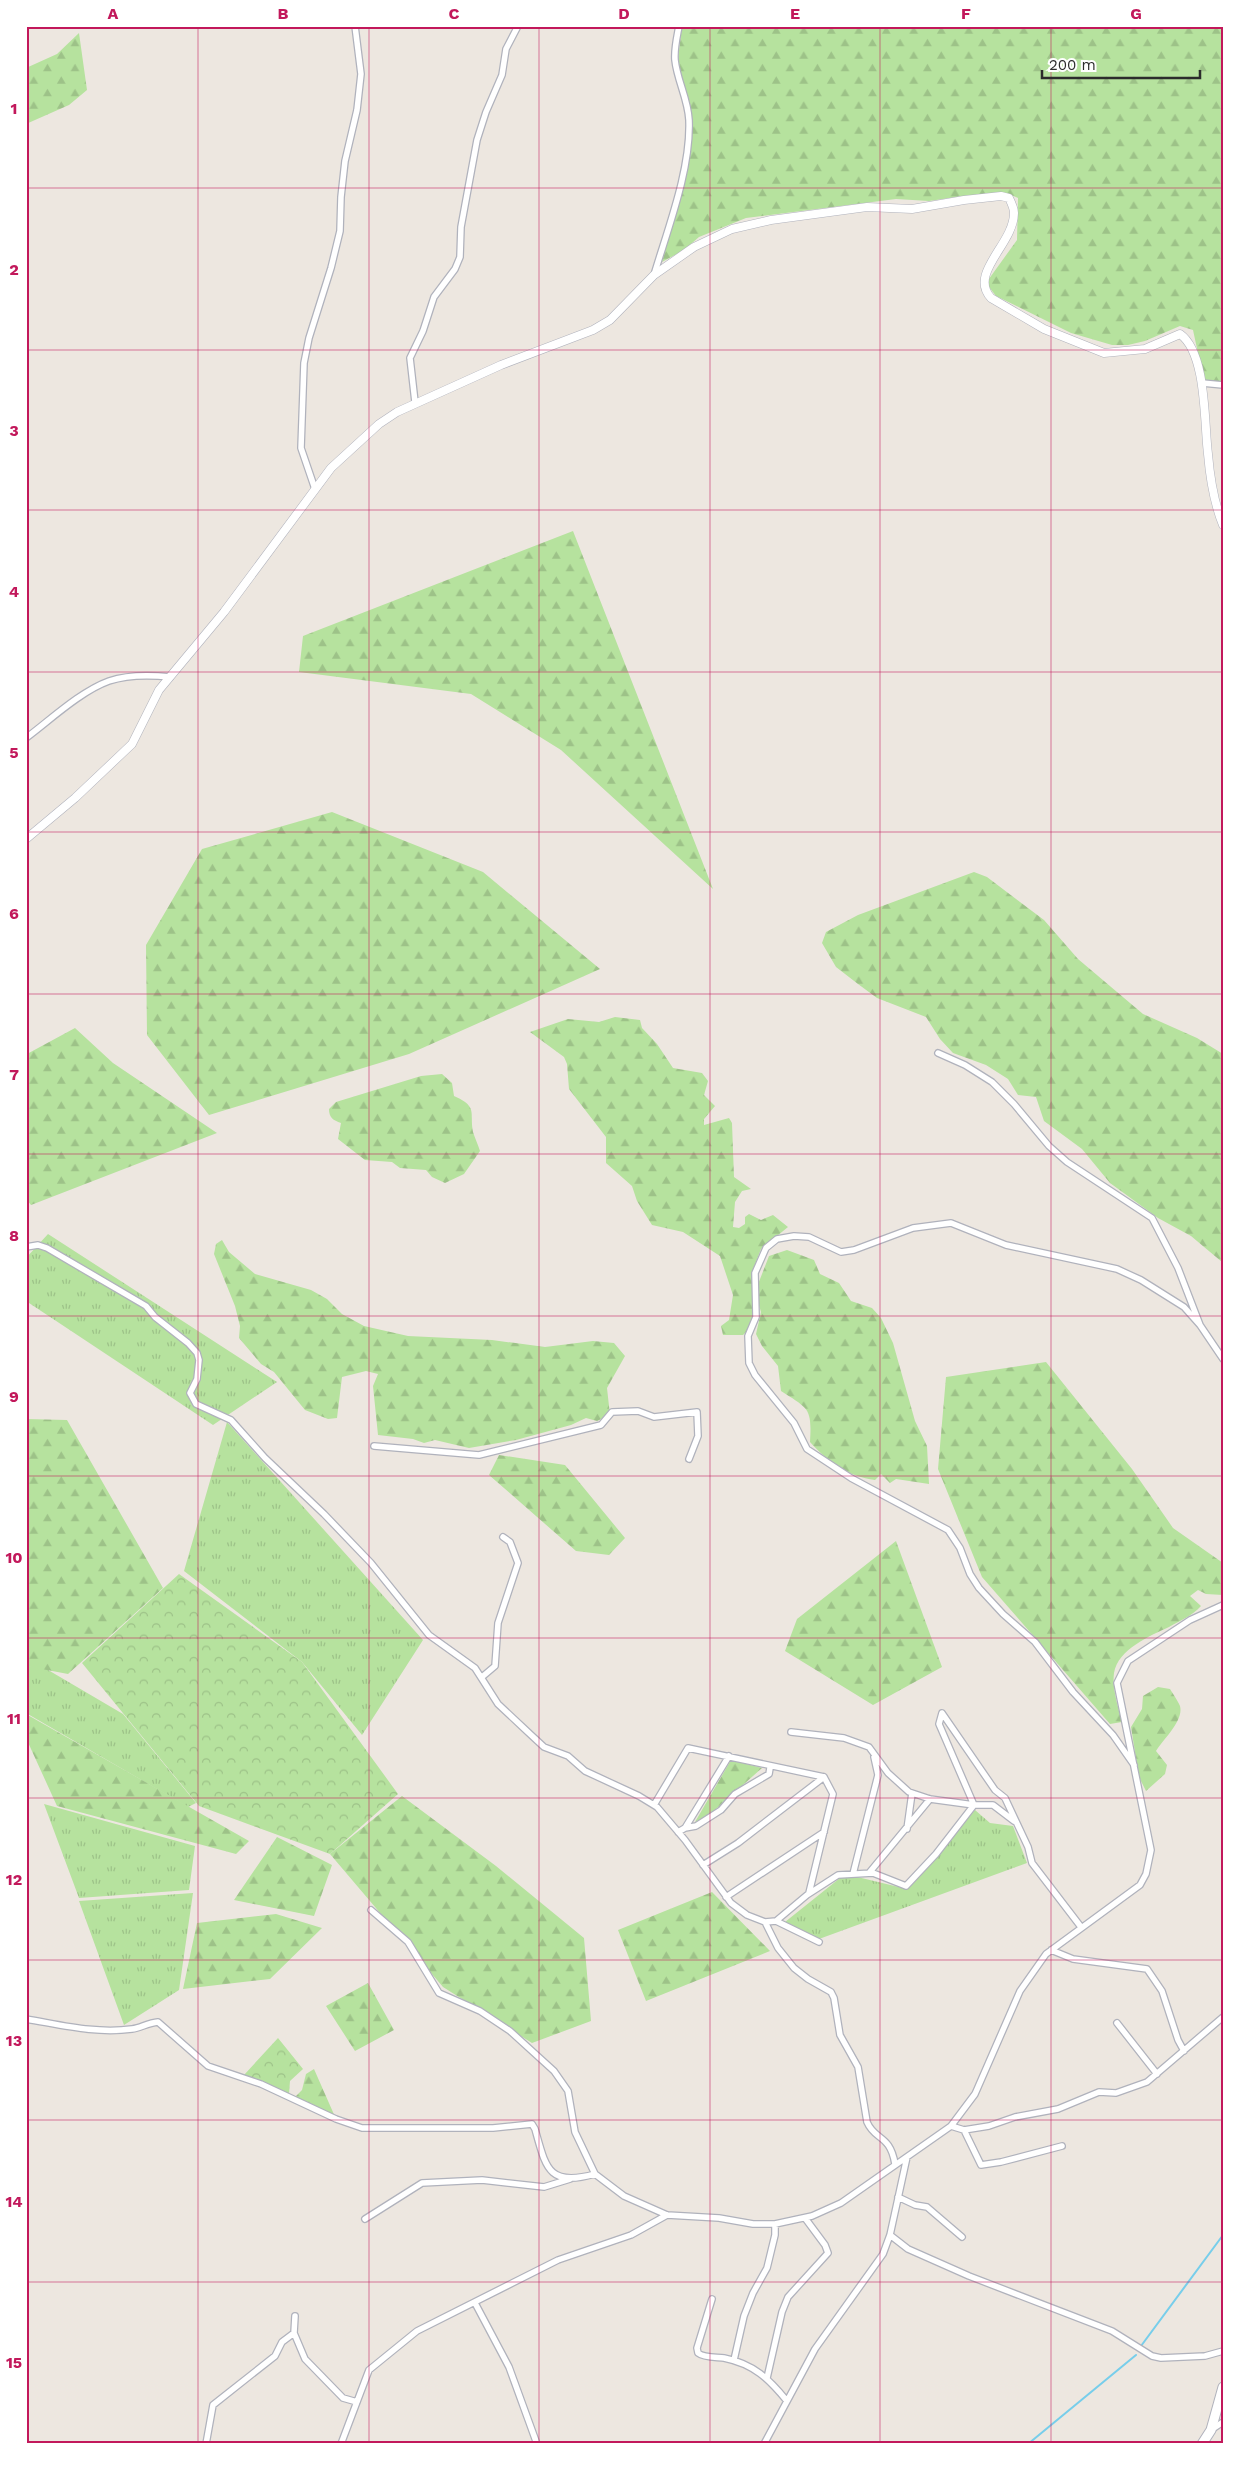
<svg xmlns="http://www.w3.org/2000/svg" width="1249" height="2470" font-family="'Work Sans',sans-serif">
<defs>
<pattern id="grass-tufts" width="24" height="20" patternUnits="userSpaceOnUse" patternTransform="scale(1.25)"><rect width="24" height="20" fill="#b6e29e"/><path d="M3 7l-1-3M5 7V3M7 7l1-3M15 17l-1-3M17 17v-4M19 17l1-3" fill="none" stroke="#9dc288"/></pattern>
<pattern id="forest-firs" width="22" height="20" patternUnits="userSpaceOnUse" patternTransform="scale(1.25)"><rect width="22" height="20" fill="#b6e29e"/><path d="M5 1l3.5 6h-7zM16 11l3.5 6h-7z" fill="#9dc288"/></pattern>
<pattern id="park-crowns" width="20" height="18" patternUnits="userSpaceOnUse" patternTransform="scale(1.25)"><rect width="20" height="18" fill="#b6e29e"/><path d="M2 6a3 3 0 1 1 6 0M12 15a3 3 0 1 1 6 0" fill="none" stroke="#9dc288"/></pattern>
</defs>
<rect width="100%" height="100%" fill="#ede7e0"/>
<path fill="url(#grass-tufts)" d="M48 1234 277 1382 213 1425 26 1301V1258Z
M227 1422 423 1640 362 1735 302 1662 184 1571Z
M26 1666 43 1667 123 1714 196 1803 188 1807 26 1713Z
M44 1804 195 1846 189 1890 79 1898Z
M975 1810 990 1823 1013 1826 1027 1863 819 1939 785 1922 845 1874 907 1889Z
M193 1893 179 1990 124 2025 79 1901Z"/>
<path fill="url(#forest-firs)" d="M682 26H1223V383L1204 381 1193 330 1180 326 1145 341 1128 345H1112L1071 333 996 296 986 283 1017 240 1018 198 1009 194 964 196 929 201 896 199 746 218 699 237 684 250 662 262 683 183 691 121 678 59Z
M79 33 87 90 69 105 26 124V68L57 54Z
M573 531 713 889 561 750 471 694 299 672 303 636Z
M332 812 483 872 600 969 409 1054 209 1115 147 1035 146 945 202 849Z
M974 872 987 877 1044 920 1078 959 1143 1014 1197 1038 1223 1054 1222 1262 1191 1236 1158 1218 1110 1183 1082 1149 1044 1121 1036 1097 1018 1095 1008 1079 986 1065 953 1053 940 1039 926 1017 877 998 858 984 836 967 822 943 826 932 858 915Z
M615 1017 640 1020 642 1028 657 1044 673 1068 702 1073 708 1081 704 1095 715 1106 704 1119V1125L729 1118 732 1123 734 1177 751 1189 742 1191 735 1202 733 1227 739 1228 745 1224V1217L749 1214 761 1220 773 1215 788 1227 761 1249 752 1272 754 1317 748 1330 743 1335H723L721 1326 729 1320 733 1295 720 1256 683 1232 652 1225 637 1201 632 1186 606 1163V1137L569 1089 567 1064 564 1057 530 1032 568 1019 599 1022Z
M75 1028 113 1063 217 1133 31 1205 26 1199V1057L27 1054Z
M442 1074 452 1083 454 1096C479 1107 469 1113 473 1132 475 1138 478 1145 480 1151L464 1174 445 1183 432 1177 426 1170 400 1168 392 1162 365 1160 338 1139 341 1123C333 1120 329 1118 329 1109L336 1102 421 1076Z
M222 1240 229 1252 255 1274 311 1290 327 1299 342 1314 364 1326 408 1336 492 1340 545 1347 593 1341 614 1343 625 1356 607 1388 610 1415 597 1421 586 1418 571 1425 516 1440 469 1448 435 1440 424 1443 413 1439 378 1435 373 1386 378 1374 366 1371 342 1377 337 1418 328 1419 305 1410 274 1372 261 1364 239 1338 240 1326 235 1306 214 1254 216 1244Z
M787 1250 814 1260 820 1274 839 1283 851 1301 872 1308 881 1318 893 1343 915 1421 927 1446 929 1484 896 1479 890 1483 881 1474 875 1480C849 1477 828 1462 810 1442 812 1408 809 1409 781 1391L778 1366 762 1346 756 1334 761 1312 755 1292 769 1256Z
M1046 1362 1132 1469 1173 1528 1223 1563V1595L1206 1594 1198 1590 1190 1596 1201 1606C1192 1616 1181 1620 1169 1627 1150 1636 1118 1649 1114 1673 1112 1688 1118 1707 1122 1722L1110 1724 982 1577 938 1469 946 1377Z
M26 1419 67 1420 163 1588 68 1674 26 1666Z
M499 1455 565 1465 625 1538 609 1555 576 1551 489 1475Z
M896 1541 942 1667 873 1705 785 1651 797 1619Z
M1158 1687 1170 1689C1173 1694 1178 1701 1180 1706 1184 1721 1163 1739 1156 1751L1167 1765 1165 1774 1146 1791 1139 1777 1131 1727 1142 1709 1143 1696Z
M26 1714 249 1841 236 1854 57 1806 26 1738Z
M731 1760 762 1768 708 1816 695 1822Z
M402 1796 496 1866 584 1938 591 2021 532 2043 443 1987 330 1854Z
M277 1837 332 1865 314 1916 234 1900Z
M712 1892 770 1951 646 2001 618 1930Z
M276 1914 322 1928 270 1979 183 1989 197 1923Z
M368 1983 394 2030 355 2051 326 2006Z
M314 2069 336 2119 295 2097 302 2090 306 2074Z"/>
<path fill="url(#park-crowns)" d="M179 1574 302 1662 398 1794 330 1854 199 1806 82 1663Z
M278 2038 303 2069 290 2081 289 2094 244 2075Z"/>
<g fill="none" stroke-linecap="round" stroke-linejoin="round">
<path stroke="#77ceeb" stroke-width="2" d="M1141 2346 1223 2235
M1028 2444 1136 2355"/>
<g stroke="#b0b2bc" stroke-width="8">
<path id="minor" d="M654 275C668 228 691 169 689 120 688 99 677 80 675 60 674 49 677 37 679 26
M1202 383 1223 385
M415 402 410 358 423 331 434 297 455 269 460 257 461 227 477 140 486 112 502 75 506 49 518 26
M315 489 301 448 304 363 309 338 331 268 340 231 341 197 345 161 357 110 361 74 355 26
M26 738C50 720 81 691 109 681 127 675 151 675 170 677
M938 1053 965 1065 992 1082 1014 1104 1049 1146 1067 1162 1152 1218 1178 1268 1200 1325 1223 1359
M26 1247 38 1245 47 1248 146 1306 155 1317 188 1343 197 1353 199 1360 197 1379 190 1393 196 1404 231 1420 265 1458 324 1514 371 1563 429 1635 475 1668 498 1704 530 1734 544 1747 568 1756 585 1771 639 1796 657 1807 685 1840 731 1903 747 1915 765 1922 778 1948 794 1968 808 1979 831 1992 834 1998 840 2035 858 2067 867 2122C875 2141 890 2134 895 2164
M374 1446 479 1455 601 1425 612 1412 638 1411 654 1417 697 1412 698 1436 689 1459
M482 1677 495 1666 498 1623 518 1563 510 1542 503 1537
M791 1732 844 1738 869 1747 888 1773 909 1792 930 1799 974 1805H993L1014 1821
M1134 1765 1113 1735 1073 1692 1035 1642 1003 1614 979 1588 970 1574 960 1548 948 1530 851 1478 807 1449 794 1423 755 1375 749 1363 748 1336 756 1317 755 1273 766 1248 777 1239 794 1236 809 1237 841 1252 854 1250 913 1228 951 1223 1006 1245 1117 1269 1141 1280 1184 1307 1200 1325
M654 1805 688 1748 824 1777 833 1794 809 1893
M685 1828 729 1756
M907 1829 912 1793
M678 1832 685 1828 696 1826 721 1810 735 1794 769 1774 770 1768
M703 1865 738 1843 824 1777
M869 1873 930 1799
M853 1874 878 1775 874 1757
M726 1897 824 1832
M371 1910 408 1942 439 1993 480 2011 510 2031 554 2071 568 2091 575 2132 595 2174 624 2196 667 2215 719 2218 753 2224H775L812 2216 841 2203 951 2126 975 2094 1020 1991 1046 1954 1140 1885 1146 1874 1151 1850 1117 1683 1128 1661 1190 1620 1223 1605
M776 1921 819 1942
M765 1922 776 1921 807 1895 838 1875 873 1873 906 1886 936 1854 974 1805 939 1724 942 1713 995 1790 1005 1798 1028 1847 1032 1863 1081 1927
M1051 1950 1073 1959 1147 1969 1162 1991 1178 2040 1184 2051
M26 2019C62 2025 96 2034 132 2029 141 2028 147 2023 158 2022L208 2066 261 2084 336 2119 362 2128H493L532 2124 535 2129C546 2168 548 2187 595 2174
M1117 2023 1157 2074
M951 2126 964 2130 989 2126 1015 2117 1058 2109 1099 2092 1116 2093 1147 2082 1223 2017
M964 2130 981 2165 1001 2162 1062 2146
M898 2197 915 2205 927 2207 962 2237
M365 2219 422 2183 482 2180 544 2187 570 2179
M890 2235 908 2249 969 2276 1112 2331 1152 2356 1161 2358 1205 2356 1223 2351
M712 2299 697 2348 698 2353C704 2358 717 2357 724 2358 754 2364 769 2379 787 2401
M475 2303 509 2367 537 2444
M295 2316 294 2333 305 2359 343 2398 357 2402
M734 2360 744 2316 753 2293 767 2268 775 2235V2224
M767 2378 782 2312 788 2297 828 2253 825 2245 805 2218
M1211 2430 1223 2422
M206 2444 213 2405 275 2356 282 2342 294 2333
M341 2444 369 2370 417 2331 558 2260 631 2235 667 2215
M764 2444 815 2349 883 2254 890 2235 907 2157"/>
</g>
<g stroke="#b0b2bc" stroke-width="9">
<path id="tertiary" d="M26 839 75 798 132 744 159 690 224 612 331 468 379 424 397 412 501 365 593 330 610 320 654 275 694 247 732 229 771 220 867 207 912 209 964 200 1001 196 1009 198C1011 202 1014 208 1014 213 1014 244 968 273 991 298L1044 329 1104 353 1145 349 1180 334C1207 353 1204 424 1208 454 1210 478 1214 503 1223 525"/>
</g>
<g stroke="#b0b2bc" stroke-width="11">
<path id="secondary" d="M1202 2444 1211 2430 1223 2387"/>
</g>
<use href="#minor" stroke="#fff" stroke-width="5.5"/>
<use href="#tertiary" stroke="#fff" stroke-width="8"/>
<use href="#secondary" stroke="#fff" stroke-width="9"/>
</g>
<path fill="none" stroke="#c2185b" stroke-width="1" stroke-opacity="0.55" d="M198 26V2444M369 26V2444M539 26V2444M710 26V2444M880 26V2444M1051 26V2444M26 188H1223M26 350H1223M26 510H1223M26 672H1223M26 832H1223M26 994H1223M26 1154H1223M26 1316H1223M26 1476H1223M26 1638H1223M26 1798H1223M26 1960H1223M26 2120H1223M26 2282H1223"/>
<rect width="1249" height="2470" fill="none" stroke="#ffffff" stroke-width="55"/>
<path d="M1042 70v8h158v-8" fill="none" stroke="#2c2c2c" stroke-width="2.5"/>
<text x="1049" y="70" font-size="15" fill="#2c2c2c" stroke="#ffffff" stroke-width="4" paint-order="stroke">200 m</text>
<rect x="28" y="28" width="1194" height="2414" fill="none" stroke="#c2185b" stroke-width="2"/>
<g font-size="16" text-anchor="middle" font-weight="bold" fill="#c2185b">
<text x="113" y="19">A</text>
<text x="283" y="19">B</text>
<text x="454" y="19">C</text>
<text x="624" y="19">D</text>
<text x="795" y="19">E</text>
<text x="966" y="19">F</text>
<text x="1136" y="19">G</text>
<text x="14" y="114">1</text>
<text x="14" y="275">2</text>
<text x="14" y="436">3</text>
<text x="14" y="597">4</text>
<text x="14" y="758">5</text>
<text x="14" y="919">6</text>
<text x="14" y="1080">7</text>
<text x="14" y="1241">8</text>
<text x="14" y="1402">9</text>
<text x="14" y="1563">10</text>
<text x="14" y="1724">11</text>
<text x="14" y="1885">12</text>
<text x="14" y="2046">13</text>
<text x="14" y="2207">14</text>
<text x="14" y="2368">15</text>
</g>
</svg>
